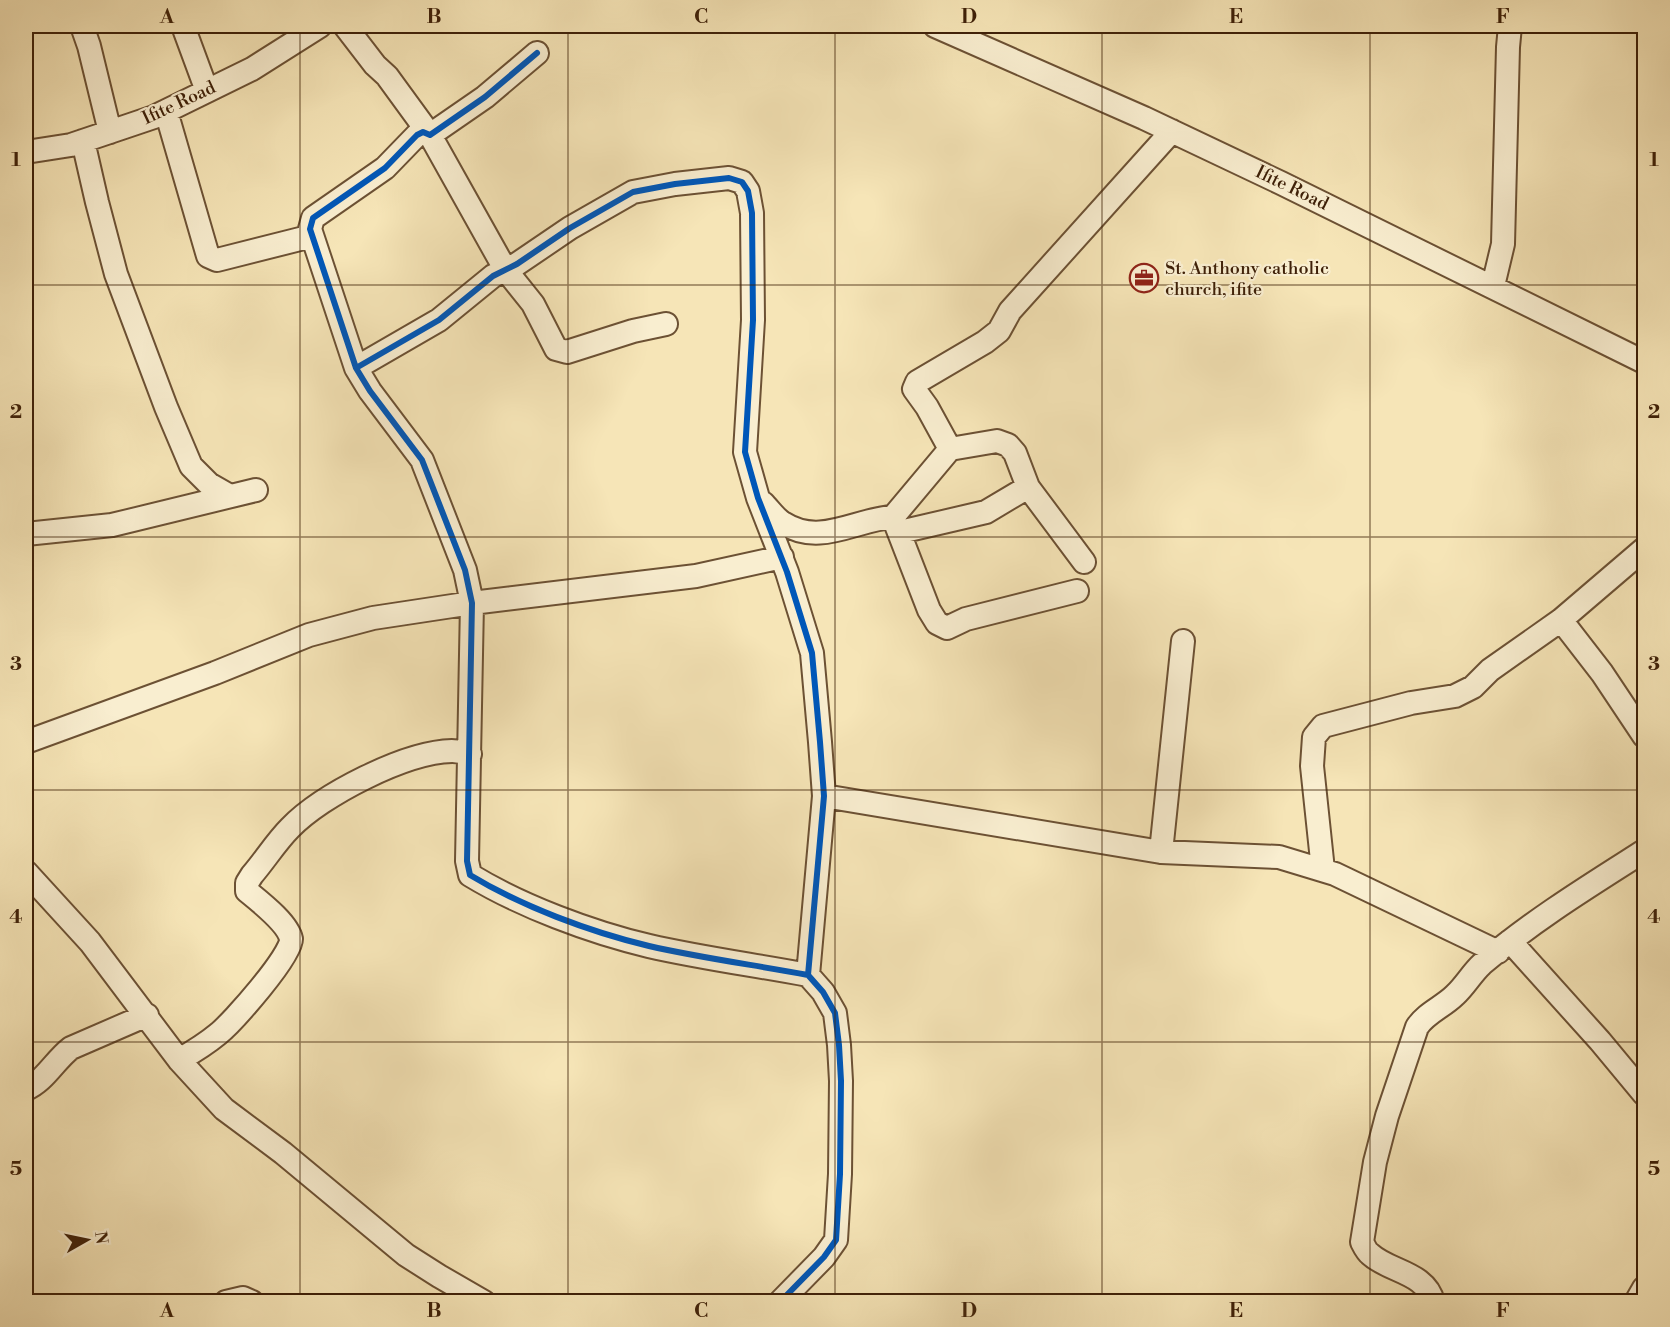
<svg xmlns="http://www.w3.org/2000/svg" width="1670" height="1327" font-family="'Libre Bodoni',serif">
<rect width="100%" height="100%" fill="#f6e5b7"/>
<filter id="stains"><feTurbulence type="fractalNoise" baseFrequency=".00333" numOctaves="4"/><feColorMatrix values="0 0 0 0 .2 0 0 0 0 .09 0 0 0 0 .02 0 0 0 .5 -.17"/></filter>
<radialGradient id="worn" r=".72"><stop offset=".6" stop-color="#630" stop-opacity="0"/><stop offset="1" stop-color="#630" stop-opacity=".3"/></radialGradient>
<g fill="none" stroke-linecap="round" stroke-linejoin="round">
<g stroke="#6c5134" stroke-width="26">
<path id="minor" d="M82 26 89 46 110 132
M183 26 207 91
M345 26 375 65 387 76 430 135 505 269 533 304 556 349 567 352 633 331 666 324
M935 26 1144 118 1281 183 1644 362
M537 53 485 97 430 135 423 132 417 135 385 168 313 218 310 229 356 368 370 391 422 460 465 570 472 603 467 861 470 875C521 906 590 932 649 946 701 958 755 965 808 975L823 992 835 1013 839 1045 841 1081 840 1174 836 1240 824 1257 780 1302
M166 111 208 256 217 260 312 236
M83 141 97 202 116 274 166 407 191 466 209 484 230 496
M26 152 71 145 154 117 252 69 320 26
M1493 286 1503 244 1508 47 1510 26
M356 368 439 320 493 276 517 264 570 228 633 192 675 184 729 178 742 182 748 191 752 213 753 320 745 452 758 498 787 572 812 653 820 742 824 796 808 975
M763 503C769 509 776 519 783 523 820 547 856 519 893 517L929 610 937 623 947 628 966 619 1077 591
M893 517 950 449
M900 532 986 512 1028 487
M26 534 112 525 256 490
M1084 562 1028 487 1015 453 1008 445 997 441 950 449 927 407 914 389 917 382 985 342 999 331 1010 311 1172 131
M1561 620 1602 673 1644 736
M26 742 215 673 309 635 373 618 472 603 696 576 782 557
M824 796 1161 852 1279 857 1335 874 1498 952
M1161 852 1183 641
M1323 870 1312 766 1314 737 1323 726 1411 703 1455 696 1473 687 1490 670 1561 620 1644 549
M26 872 90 942 179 1060 224 1109 283 1153 406 1255 439 1276 484 1302
M1510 941 1600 1041 1644 1094
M179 1060C193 1052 206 1044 218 1034 232 1023 293 954 291 939 288 923 259 901 247 891V883L252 875C265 860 276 842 290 828 322 795 405 752 452 751 458 751 464 753 470 754
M26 1089C45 1081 55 1060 71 1048L147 1015
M226 1302 243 1298 252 1302
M1433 1302C1426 1272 1389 1272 1370 1254 1367 1252 1364 1246 1362 1242L1375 1162 1387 1116 1417 1027C1426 1013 1443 1007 1455 995 1465 986 1472 973 1482 964 1532 921 1589 886 1644 851
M1636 1302 1644 1288"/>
</g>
<use href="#minor" stroke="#f9eed0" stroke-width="22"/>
<g stroke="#f9eed0" stroke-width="10">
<path id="cycleway" d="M537 53 485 97 430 135 423 132 417 135 385 168 313 218 310 229 356 368 370 391 422 460 465 570 472 603 467 861 470 875C521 906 590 932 649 946 701 958 755 965 808 975L823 992 835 1013 839 1045 841 1081 840 1174 836 1240 824 1257 780 1302
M356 368 439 320 493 276 517 264 570 228 633 192 675 184 729 178 742 182 748 191 752 213 753 320 745 452 758 498 787 572 812 653 820 742 824 796 808 975"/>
</g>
<use href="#cycleway" stroke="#0057b8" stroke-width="6"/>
</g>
<path fill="none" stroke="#3e2008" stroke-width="1.5" stroke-opacity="0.55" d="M300 26V1302M568 26V1302M835 26V1302M1102 26V1302M1370 26V1302M26 285H1644M26 537H1644M26 790H1644M26 1042H1644"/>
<defs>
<g id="office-ring" transform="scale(1.5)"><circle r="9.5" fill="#f9eed0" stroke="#8f2418" stroke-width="1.5"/><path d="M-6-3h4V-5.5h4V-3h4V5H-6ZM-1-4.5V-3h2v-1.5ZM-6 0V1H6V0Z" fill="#8f2418"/></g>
</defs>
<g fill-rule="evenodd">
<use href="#office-ring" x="1144" y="278"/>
</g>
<g text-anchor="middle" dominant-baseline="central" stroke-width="4.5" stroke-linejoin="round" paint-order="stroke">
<g font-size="18" fill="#3e2008" stroke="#f9eed0">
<text transform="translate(179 103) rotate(-25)">Ifite Road</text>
<text transform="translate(1292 188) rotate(26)">Ifite Road</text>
</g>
<g font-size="18" fill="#3e2008" stroke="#f9eed0" text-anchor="start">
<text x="1165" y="268">St. Anthony catholic<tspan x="1165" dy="21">church, ifite</tspan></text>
</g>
</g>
<rect width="1670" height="1327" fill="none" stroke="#f6e5b7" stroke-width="66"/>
<g transform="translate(87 1240) rotate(81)" stroke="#f9eed0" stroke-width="4.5" paint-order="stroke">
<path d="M0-4.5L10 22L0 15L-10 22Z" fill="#3e2008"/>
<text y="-9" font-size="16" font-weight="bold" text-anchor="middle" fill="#3e2008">N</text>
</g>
<rect x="33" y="33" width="1604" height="1261" fill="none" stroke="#3e2008" stroke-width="2"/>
<g font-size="20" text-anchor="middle" font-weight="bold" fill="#3e2008">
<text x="167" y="23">A</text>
<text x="434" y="23">B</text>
<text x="701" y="23">C</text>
<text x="969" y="23">D</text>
<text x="1236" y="23">E</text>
<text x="1503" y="23">F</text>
<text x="16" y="166">1</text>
<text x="1654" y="166">1</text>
<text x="16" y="418">2</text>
<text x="1654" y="418">2</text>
<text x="16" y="670">3</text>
<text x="1654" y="670">3</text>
<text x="16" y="923">4</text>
<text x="1654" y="923">4</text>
<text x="16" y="1175">5</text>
<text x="1654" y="1175">5</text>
<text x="167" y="1317">A</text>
<text x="434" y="1317">B</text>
<text x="701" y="1317">C</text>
<text x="969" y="1317">D</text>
<text x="1236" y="1317">E</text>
<text x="1503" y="1317">F</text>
</g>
<rect width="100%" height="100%" filter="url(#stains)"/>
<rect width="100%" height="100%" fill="url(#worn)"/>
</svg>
